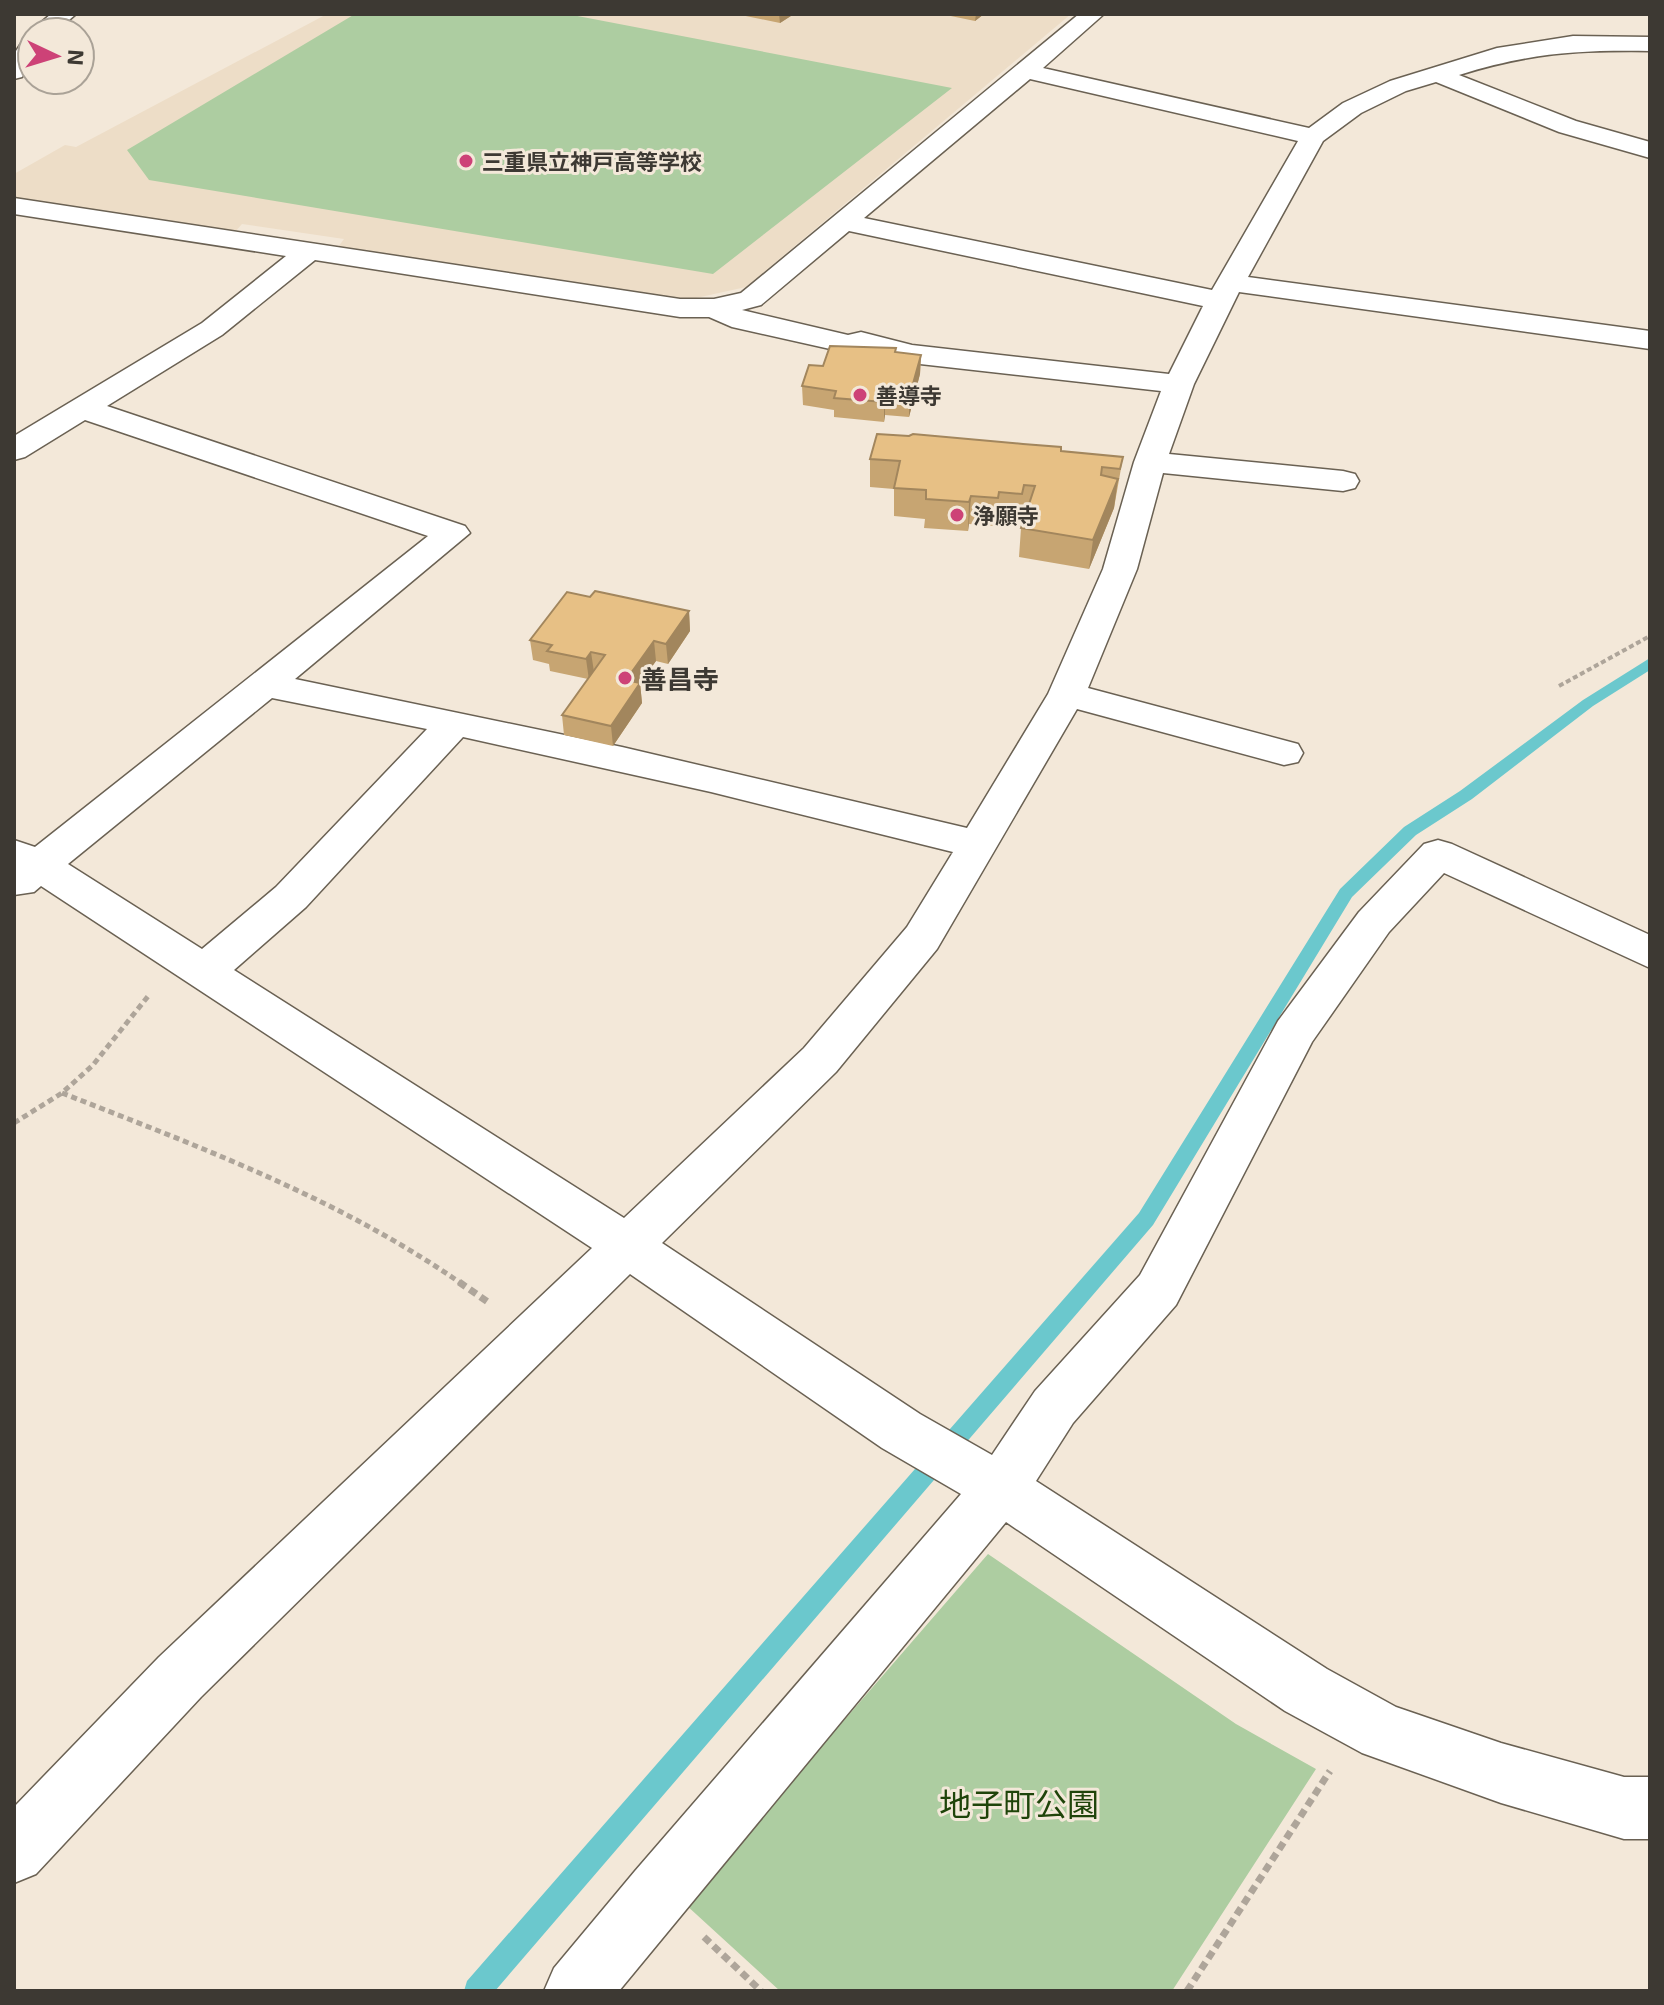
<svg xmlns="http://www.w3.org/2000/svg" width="1664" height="2005" font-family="'Exo 2','Noto Sans JP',sans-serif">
<rect width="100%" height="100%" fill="#f3e8d9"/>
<path fill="#edddc7" d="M327 14H1071L746 287 678 302 338 247 344 239 242 224 234 233 14 199V174L65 145 76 147Z"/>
<path fill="#adcda1" d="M355 14H567L952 88 713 274 149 180 127 150Z
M988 1554 1236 1724 1316 1769 1172 1991H780L685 1904Z"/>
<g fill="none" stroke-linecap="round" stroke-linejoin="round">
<path fill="#6bc8cd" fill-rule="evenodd" d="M1650 658V670L1593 706 1472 799 1416 835 1352 897 1153 1225 495 1991H464L467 1981 1139 1213 1340 889 1404 827 1460 791 1583 700Z"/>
<g stroke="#6a6153" stroke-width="3">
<path id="minor" d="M51 14H76L55 32H32V35L30 32Z
M1079 14H1104L1043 68 1309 128 1343 103 1390 81 1497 48 1573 36 1650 37V51C1576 50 1530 53 1459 75L1576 121 1650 142V158L1559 132 1436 82 1406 91 1361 113 1323 141 1248 277 1650 331V349L1239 292 1194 384 1169 454 1343 471 1355 474 1359 481 1355 488 1343 491 1163 473 1137 569 1088 688 1298 744 1303 753 1298 762 1284 765 1077 709 937 949 836 1072 662 1243 920 1414 992 1455 1035 1391 1140 1275 1278 1021 1359 912 1424 844 1438 840 1452 844 1650 935V968L1444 873 1389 932 1312 1042 1176 1305 1073 1423 1036 1481 1327 1669 1396 1707 1501 1743 1624 1777H1650V1839H1624L1501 1803 1362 1753 1285 1711 1006 1522 619 1991H544L554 1968 635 1871 961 1494 882 1448 630 1274 201 1697 36 1874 14 1883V1807L159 1657 592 1248 41 886 34 892 14 895V840L35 847 428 536 85 420 25 457 14 460V436L202 323 286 256 14 214V198L680 299H714L741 293ZM1030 79 1298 141 1212 290 864 218ZM849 231 1203 306 1169 374 912 345 861 332 848 335 742 310 761 305ZM315 260 680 317H709L732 327 848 353 861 350 911 363 1161 391 1134 462 1103 569 1048 694 967 828 622 747 295 679 470 533 465 526 107 406 222 335ZM272 698 427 729 276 887 202 949 68 864ZM463 737 711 792 953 852 907 927 804 1048 624 1218 234 970 306 907Z
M32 37V62L22 77 14 79V54L24 39Z"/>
</g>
<path stroke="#aea59a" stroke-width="4" stroke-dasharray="5 3" stroke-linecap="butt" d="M1559 686 1650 636"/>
<path stroke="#aea59a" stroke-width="5" stroke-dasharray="6 4" stroke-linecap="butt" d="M62 1093C200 1147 340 1199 462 1284
M14 1123 62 1093 93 1065 149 995"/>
<path stroke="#aea59a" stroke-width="7" stroke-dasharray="8 5" stroke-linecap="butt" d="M459 1282 488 1302
M704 1937 761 1991
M1187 1991 1330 1771"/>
<use href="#minor" fill="#fff" fill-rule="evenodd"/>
</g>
<path fill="#c7a572" d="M736 14H794L780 23Z
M941 14H984L975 21Z
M896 348V353L921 355 920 374 909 417 885 415 884 422 834 417V410L803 405 802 386 823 366Z
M1061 451 1123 457 1114 508 1089 569 1019 557 1021 528 1026 514 1021 513 1020 523 997 520 996 526 969 524 968 531 924 528 925 519 894 516V489L870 487V459Z
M590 597 689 611 690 631 668 664 656 661 640 683 642 703 613 746 564 735 562 715 588 679 550 671 549 664 533 660 530 640Z"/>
<path fill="#a2865d" d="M779 14H794L780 23Z
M976 14H984L975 21Z
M921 355 920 374 909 417V398Z
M885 396V415L884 422V402Z
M1118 479 1114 508 1089 569 1093 540Z
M971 496 969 524 968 531 969 502Z
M689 611 690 631 668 664 666 644Z
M654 641 656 661 628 700 626 680Z
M591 652 594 672 589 680 586 659Z
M640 683 642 703 613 746 611 726Z"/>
<path fill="#e7c085" stroke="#a2865d" stroke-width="2" d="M830 346 896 348 895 352 921 355 909 398 885 396 884 402 834 398 836 391 802 386 809 365 823 366Z
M877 434 909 436 913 434 1023 444 1061 447V451L1123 457 1120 469 1102 467 1101 475 1118 479 1093 540 1021 528 1035 486 1024 485 1022 494 999 492 998 498 971 496 969 502 926 499V490L894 488 900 461 870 459Z
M595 591 689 611 666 644 654 641 626 680 640 683 611 726 562 715 605 655 591 652 586 659 547 651 552 645 530 640 567 592 590 597Z"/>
<g fill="#cd4277" stroke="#f3e8d9" stroke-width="3">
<circle cx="466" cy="161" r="8"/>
<circle cx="860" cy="395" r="8"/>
<circle cx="957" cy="515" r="8"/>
<circle cx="625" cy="678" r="8"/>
</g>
<g text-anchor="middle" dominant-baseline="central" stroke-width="6" stroke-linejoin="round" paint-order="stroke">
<g font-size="22" font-weight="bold" fill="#3d3933" stroke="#f3e8d9" text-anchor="start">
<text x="482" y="161">三重県立神戸高等学校</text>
<text x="876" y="395">善導寺</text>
<text x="973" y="515">浄願寺</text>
</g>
<g font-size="26" font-weight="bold" fill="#3d3933" stroke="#f3e8d9" text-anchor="start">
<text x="641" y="678">善昌寺</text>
</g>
<g font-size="32" fill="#1f440a" stroke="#f3e8d9">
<text x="1019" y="1803">地子町公園</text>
</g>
</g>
<rect width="1664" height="2005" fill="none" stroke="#3d3933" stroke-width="32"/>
<g transform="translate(56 56) rotate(94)"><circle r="38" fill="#f3e8d9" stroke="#aaa297" stroke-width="2"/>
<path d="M0-6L14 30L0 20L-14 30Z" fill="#cd4277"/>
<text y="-12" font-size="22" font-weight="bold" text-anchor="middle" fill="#3d3933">N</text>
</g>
</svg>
